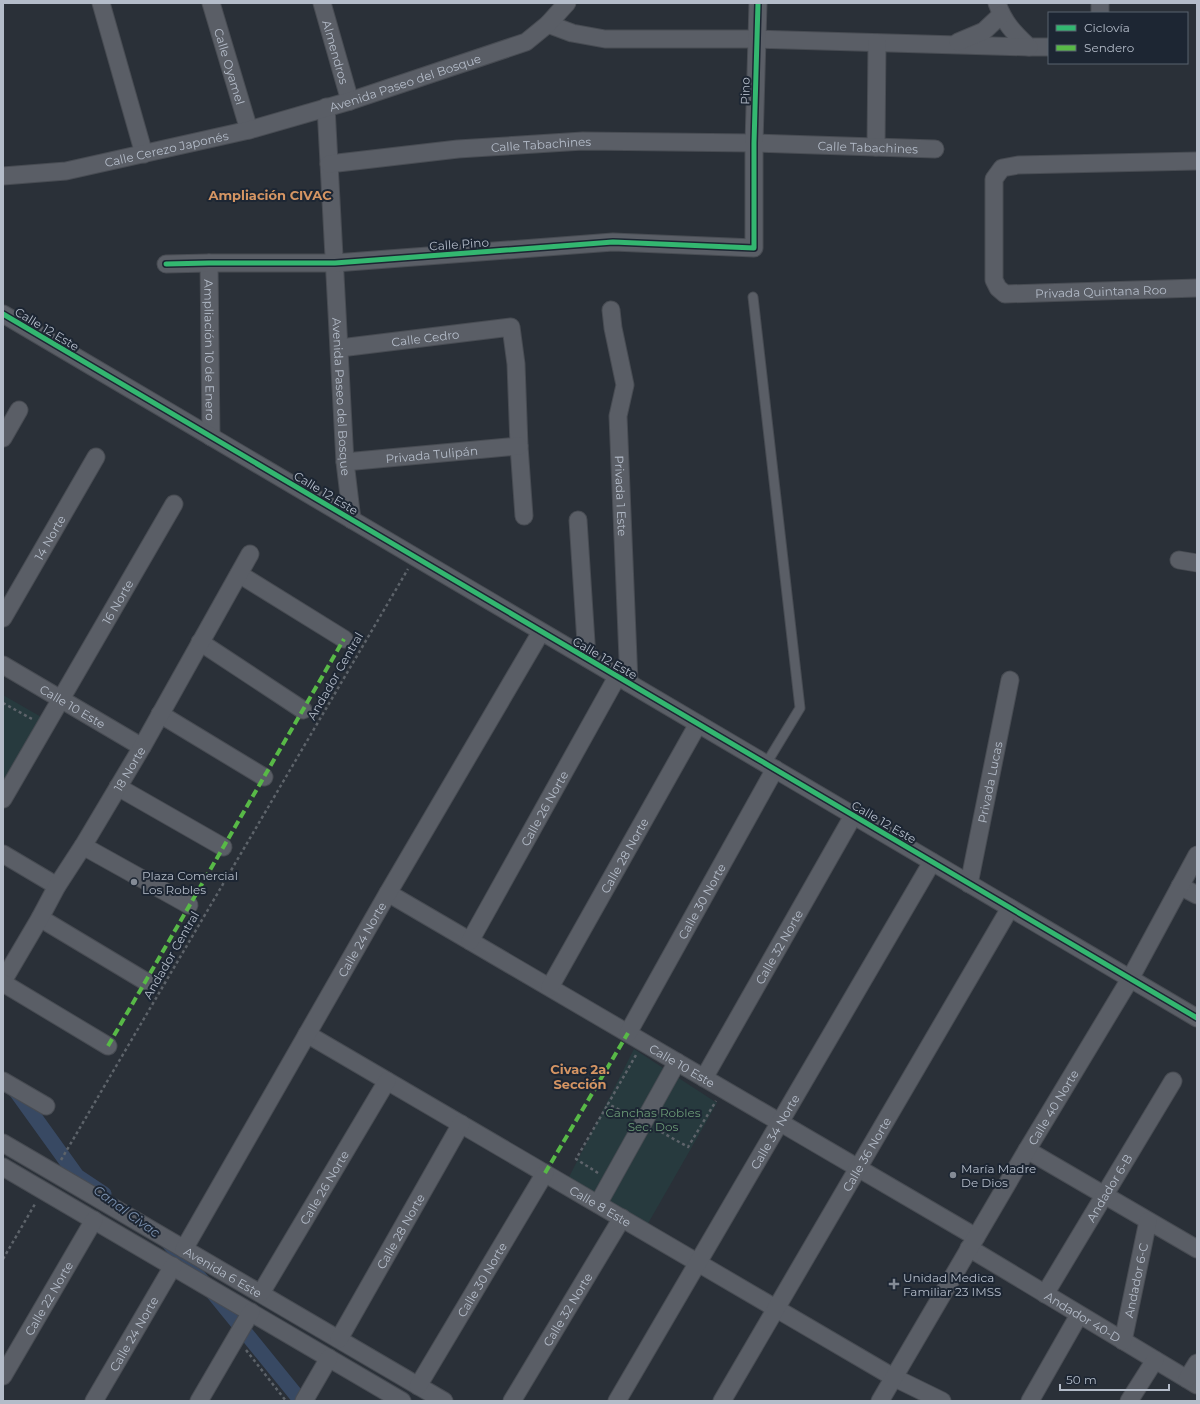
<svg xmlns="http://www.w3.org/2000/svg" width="1200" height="1404" font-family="Montserrat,sans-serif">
<rect width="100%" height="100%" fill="#2a3038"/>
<path fill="#273a3e" d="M3 695 43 718 3 788Z
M634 1049 717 1103 646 1227 567 1181Z"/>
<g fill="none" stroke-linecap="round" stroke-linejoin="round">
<path stroke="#384963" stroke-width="15" d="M13 1087 77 1176 104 1194
M168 1242 214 1294 301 1401"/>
<g stroke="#484c53" stroke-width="11">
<path id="service" d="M753 297 800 708 766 764"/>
</g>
<g stroke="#484c53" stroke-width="19">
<g id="minor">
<path d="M101 3 144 154"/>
<path id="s1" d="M211 3 249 130"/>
<path id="s2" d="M322 3 350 101"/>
<path d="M997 3C1004 23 1014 33 1029 47H1049"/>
<path d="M1100 3V13"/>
<path d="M548 24 572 33 605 39H757L1029 47"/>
<path d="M958 42 984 31 1001 15"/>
<path id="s3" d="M326 107 345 462 352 520"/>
<path d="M876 147 877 43"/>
<path id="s4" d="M1197 161 1018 165 1002 168 994 179V280L998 288 1005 294 1197 288"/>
<path id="s5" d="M329 164 458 149 583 141 754 143 935 149"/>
<path id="s6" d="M3 176 66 171 249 130 350 101 526 42 548 24 567 3"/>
<path id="s7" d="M209 263 211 437"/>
<path d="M166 264 209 263H335L613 242 754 248V143L758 3"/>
<path id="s8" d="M611 310 613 328 625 385 618 416 629 683"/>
<path d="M3 314 1197 1018"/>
<path id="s9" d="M340 348 511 327 516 364 519 446 524 516"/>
<path d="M3 438 19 410"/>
<path id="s10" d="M345 462 519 446"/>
<path d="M578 520 587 658"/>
<path d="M1179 560 1197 563"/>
<path d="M239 574 344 639"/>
<path id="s11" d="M3 618 96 457"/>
<path d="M200 642 303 710"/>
<path id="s12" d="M3 665 142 747"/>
<path d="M160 714 264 777"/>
<path d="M118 787 223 847"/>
<path id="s13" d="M3 799 174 504"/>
<path d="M83 846 189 905"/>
<path d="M3 854 57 886"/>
<path id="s14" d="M969 884 1010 680"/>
<path d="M1180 886 1197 895"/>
<path id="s15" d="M388 893 976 1237"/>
<path d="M40 918 145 981"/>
<path id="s16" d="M470 941 617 677"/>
<path id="s17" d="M3 981 40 918 57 886 83 846 142 747 250 554"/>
<path d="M3 983 108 1046"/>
<path id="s18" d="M550 987 698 724"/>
<path id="s19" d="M628 1033 775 769"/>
<path id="s20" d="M307 1034 893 1377 942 1401"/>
<path id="s21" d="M704 1078 853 816"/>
<path d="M3 1081 46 1106"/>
<path id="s22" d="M3 1143 444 1401"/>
<path d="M1027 1150 1197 1249"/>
<path d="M3 1167 402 1401"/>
<path d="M598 1204 677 1062"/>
<path id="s23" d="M969 1248 1197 1385"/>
<path id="s24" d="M184 1249 388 893 541 632"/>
<path id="s25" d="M261 1293 387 1081"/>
<path id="s26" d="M1045 1294 1173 1081"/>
<path id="s27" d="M339 1339 461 1124"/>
<path id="s28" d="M1123 1341 1148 1221"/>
<path id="s29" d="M3 1376 94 1220"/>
<path d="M1187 1379 1197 1363"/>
<path id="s30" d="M418 1386 545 1173"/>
<path id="s31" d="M94 1401 173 1266"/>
<path d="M199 1401 251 1312"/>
<path d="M304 1401 329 1358"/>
<path id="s32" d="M512 1401 622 1218"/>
<path id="s33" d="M617 1401 932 862"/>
<path id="s34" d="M722 1401 1010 908"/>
<path id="s35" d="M880 1401 1027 1150 1130 979 1197 855"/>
<path d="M1030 1401 1079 1315"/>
<path d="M1129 1401 1155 1360"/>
</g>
</g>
<path stroke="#5d636a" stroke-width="2.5" stroke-dasharray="3 3" stroke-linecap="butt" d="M3 703 32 719
M630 1115 608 1104 636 1055
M656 1129 688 1147 716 1101
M61 1160 408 569
M598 1173 576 1159 608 1104
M3 1259 35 1204
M246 1350 286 1401"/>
<use href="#service" stroke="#5a5e66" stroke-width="9"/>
<use href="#minor" stroke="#5a5e66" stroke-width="17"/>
<path stroke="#58b947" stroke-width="4" stroke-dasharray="8 4" stroke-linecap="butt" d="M108 1046 344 639
M545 1173 628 1033"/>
<g stroke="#1d2633" stroke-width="8">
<path id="cycleway" d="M166 264 209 263H335L613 242 754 248V143L758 3
M3 314 1197 1018"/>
</g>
<use href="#cycleway" stroke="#33b770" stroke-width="5"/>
</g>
<g fill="#848b96" stroke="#1d2633" stroke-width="1.5">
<circle cx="134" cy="882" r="4"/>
<circle cx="953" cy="1175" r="4"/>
<path d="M892 1278h4v4h4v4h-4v4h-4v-4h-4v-4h4z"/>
</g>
<g text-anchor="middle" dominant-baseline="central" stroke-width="4" stroke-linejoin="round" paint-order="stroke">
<g font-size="12" fill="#b4bcc9" stroke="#1d2633">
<text stroke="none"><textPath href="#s2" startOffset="51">Almendros</textPath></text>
<text stroke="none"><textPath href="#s1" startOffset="66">Calle Oyamel</textPath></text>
<text stroke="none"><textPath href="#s6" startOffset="414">Avenida Paseo del Bosque</textPath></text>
<text transform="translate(745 91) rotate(-89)">Pino</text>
<text stroke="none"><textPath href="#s5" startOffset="213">Calle Tabachines</textPath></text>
<text stroke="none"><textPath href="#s5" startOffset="540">Calle Tabachines</textPath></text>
<text stroke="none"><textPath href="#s6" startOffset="166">Calle Cerezo Japonés</textPath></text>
<text transform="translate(459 244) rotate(-4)">Calle Pino</text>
<text stroke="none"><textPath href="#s4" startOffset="424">Privada Quintana Roo</textPath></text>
<text transform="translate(47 329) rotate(31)">Calle 12 Este</text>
<text stroke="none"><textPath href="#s9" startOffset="86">Calle Cedro</textPath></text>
<text stroke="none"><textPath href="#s7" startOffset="87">Ampliación 10 de Enero</textPath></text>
<text stroke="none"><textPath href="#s3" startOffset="290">Avenida Paseo del Bosque</textPath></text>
<text stroke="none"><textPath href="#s10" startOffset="87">Privada Tulipán</textPath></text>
<text transform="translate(326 493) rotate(31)">Calle 12 Este</text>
<text stroke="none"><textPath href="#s8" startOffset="188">Privada 1 Este</textPath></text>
<text stroke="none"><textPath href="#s11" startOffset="93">14 Norte</textPath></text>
<text stroke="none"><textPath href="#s13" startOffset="228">16 Norte</textPath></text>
<text transform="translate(605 658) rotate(30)">Calle 12 Este</text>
<text transform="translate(335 676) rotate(-60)">Andador Central</text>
<text stroke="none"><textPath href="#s12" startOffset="81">Calle 10 Este</textPath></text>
<text stroke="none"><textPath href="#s17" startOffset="247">18 Norte</textPath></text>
<text stroke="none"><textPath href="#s14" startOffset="104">Privada Lucas</textPath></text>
<text stroke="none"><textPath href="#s16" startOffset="152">Calle 26 Norte</textPath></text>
<text transform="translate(884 822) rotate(30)">Calle 12 Este</text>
<text stroke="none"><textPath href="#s18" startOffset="151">Calle 28 Norte</textPath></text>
<text stroke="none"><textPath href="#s19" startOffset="151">Calle 30 Norte</textPath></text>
<text stroke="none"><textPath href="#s24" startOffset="357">Calle 24 Norte</textPath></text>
<text stroke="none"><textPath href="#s21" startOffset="151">Calle 32 Norte</textPath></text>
<text transform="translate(171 955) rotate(-60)">Andador Central</text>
<text stroke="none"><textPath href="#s15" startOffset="341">Calle 10 Este</textPath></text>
<text stroke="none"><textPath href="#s35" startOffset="341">Calle 40 Norte</textPath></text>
<text stroke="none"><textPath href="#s33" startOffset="312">Calle 34 Norte</textPath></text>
<text stroke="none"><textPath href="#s34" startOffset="286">Calle 36 Norte</textPath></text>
<text stroke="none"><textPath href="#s25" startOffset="123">Calle 26 Norte</textPath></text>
<text stroke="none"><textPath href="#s26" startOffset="124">Andador 6-B</textPath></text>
<text stroke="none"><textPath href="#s20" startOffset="340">Calle 8 Este</textPath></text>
<text stroke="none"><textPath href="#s27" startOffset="124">Calle 28 Norte</textPath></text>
<text stroke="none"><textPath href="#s22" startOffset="255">Avenida 6 Este</textPath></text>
<text stroke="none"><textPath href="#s30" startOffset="124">Calle 30 Norte</textPath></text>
<text stroke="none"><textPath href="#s28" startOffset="62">Andador 6-C</textPath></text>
<text stroke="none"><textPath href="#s29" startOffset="90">Calle 22 Norte</textPath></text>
<text stroke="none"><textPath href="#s32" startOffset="107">Calle 32 Norte</textPath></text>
<text stroke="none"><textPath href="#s23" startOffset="133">Andador 40-D</textPath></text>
<text stroke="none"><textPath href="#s31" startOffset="78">Calle 24 Norte</textPath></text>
</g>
<g font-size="12" fill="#b4bcc9" stroke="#1d2633" text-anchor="start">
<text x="142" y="875">Plaza Comercial<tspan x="142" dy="14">Los Robles</tspan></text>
<text x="961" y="1168">María Madre<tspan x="961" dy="14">De Dios</tspan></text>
<text x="903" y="1277">Unidad Medica<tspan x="903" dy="14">Familiar 23 IMSS</tspan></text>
</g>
<g font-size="12" fill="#6b9a76" stroke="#1d2633">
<text x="653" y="1112">Canchas Robles<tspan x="653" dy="14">Sec. Dos</tspan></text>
</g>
<g font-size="13" font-weight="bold" fill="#d59563" stroke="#1d2633">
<text x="270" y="195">Ampliación CIVAC</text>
<text x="580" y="1069">Civac 2a.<tspan x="580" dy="15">Sección</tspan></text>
</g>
<g font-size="13" font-style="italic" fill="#7c92b1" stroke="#1d2633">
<text transform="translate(127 1211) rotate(36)">Canal Civac</text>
</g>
</g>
<rect width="1200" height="1404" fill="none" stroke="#b4bcc9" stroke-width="8"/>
<rect x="1048" y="12" width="140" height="52" fill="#1d2633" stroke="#59626f"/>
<rect x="1056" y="25" width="20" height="6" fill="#33b770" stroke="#59626f"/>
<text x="1084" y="32" font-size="12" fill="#b4bcc9">Ciclovía</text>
<rect x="1056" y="45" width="20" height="6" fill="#58b947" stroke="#59626f"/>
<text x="1084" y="52" font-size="12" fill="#b4bcc9">Sendero</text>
<path d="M1060 1384v6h109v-6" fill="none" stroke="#b4bcc9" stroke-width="2"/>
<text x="1066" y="1384" font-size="12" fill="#b4bcc9" stroke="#1d2633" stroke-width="3" paint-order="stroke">50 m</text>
</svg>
